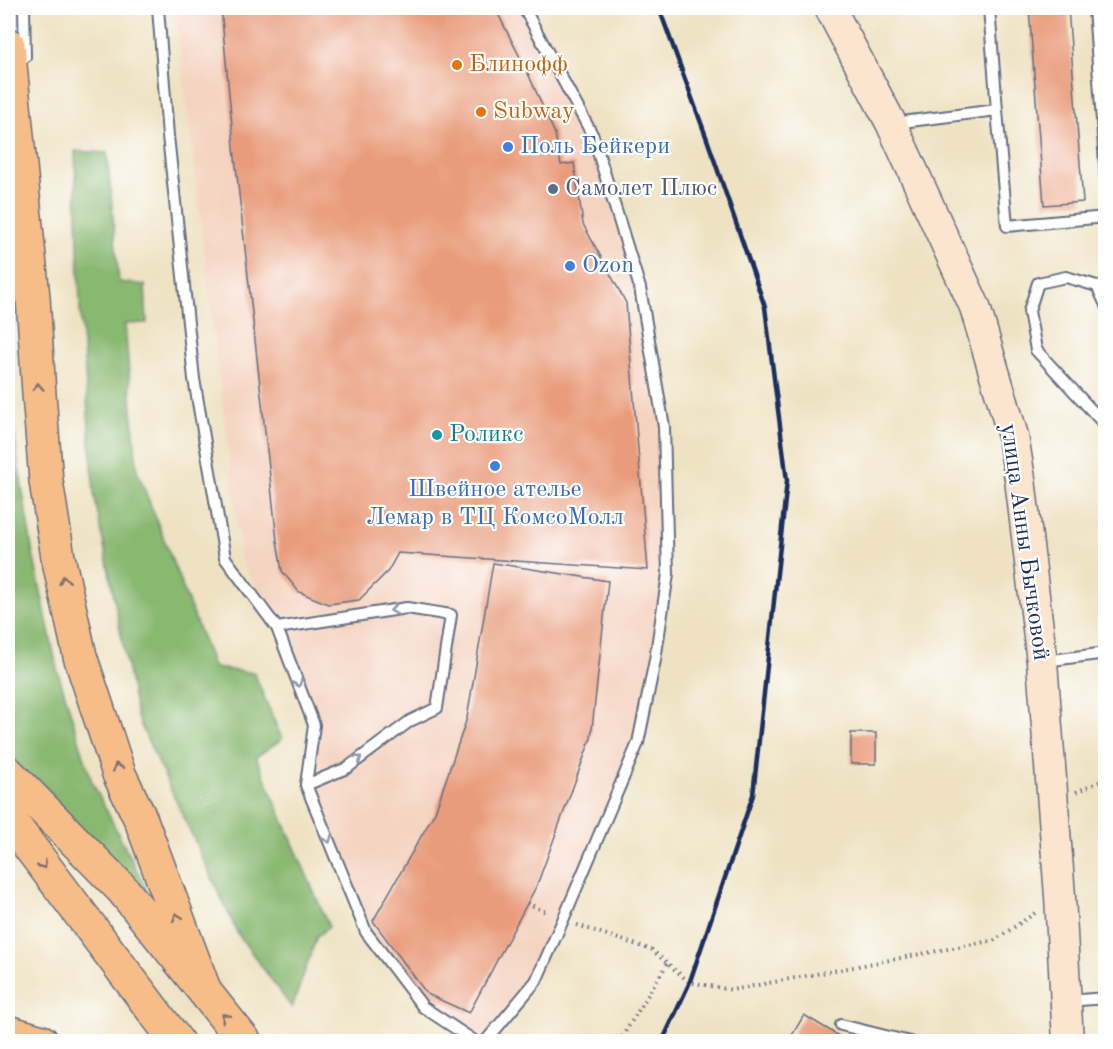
<svg xmlns="http://www.w3.org/2000/svg" width="1113" height="1049" font-family="'Old Standard TT',serif">
<rect width="100%" height="100%" fill="#fff"/>
<filter id="ink" filterUnits="userSpaceOnUse"><feTurbulence type="fractalNoise" baseFrequency=".0167" numOctaves="2"/><feDisplacementMap in="SourceGraphic" scale="12" xChannelSelector="R" yChannelSelector="G"/><feConvolveMatrix kernelMatrix="1 2 1 2 8 2 1 2 1" color-interpolation-filters="sRGB"/></filter>
<filter id="wash" filterUnits="userSpaceOnUse"><feTurbulence type="fractalNoise" baseFrequency=".008" numOctaves="4" result="noise"/><feDisplacementMap in="SourceGraphic" scale="24" xChannelSelector="R" yChannelSelector="G"/><feGaussianBlur stdDeviation="1.35" result="paint"/><feColorMatrix in="noise" values="0 0 0 0 0 0 0 0 0 0 0 0 0 0 0 0 0 1.4 0 .05"/><feComposite in="paint" operator="in"/></filter>
<g filter="url(#wash)">
<rect width="100%" height="100%" fill="#eee2c2"/>
<path fill="#f4d3c0" d="M175 8H524L593 136 640 288 664 427 668 574 638 743 536 981 485 1041H476L423 1007 366 932 306 785 314 725 277 628 241 559Z"/>
<path fill="#89b871" stroke="#527468" stroke-width="1.5" d="M75 151 107 153 119 282 145 285 147 323 125 324 137 470 214 668 254 673 282 739 256 757 329 927 317 936 292 1008 238 934 137 717 94 494 80 307Z
M8 377 17 456 32 549 57 669 92 782 154 904 8 755Z"/>
<g id="blocks">
<path fill="#e99c7c" d="M221 8H495L526 69 555 134 561 165 574 163 583 224 626 303 648 570 398 553 388 571 359 600 328 604 299 592 282 571 277 541 235 157Z
M1029 8H1068L1083 202 1044 205Z
M493 563 608 581 591 738 537 885 469 1013 427 994 373 921 435 812 467 718Z
M851 733H876V764H851Z
M804 1015 849 1042H788Z"/>
</g>
</g>
<g filter="url(#ink)">
<use href="#blocks" fill-opacity="0" stroke="#656e81" stroke-width="1.5"/>
<g fill="none" stroke-linecap="round" stroke-linejoin="round">
<g stroke="#656e81" stroke-width="14">
<path id="lane" d="M24 8 25 57
M158 8 168 136 194 379 225 558 277 628 314 725 306 785 366 932 423 1007 476 1042
M1094 8 1106 178
M997 110 1007 226 1106 217
M894 123 997 110 989 8
M1106 305 1097 286 1066 277 1038 283 1029 311 1036 350 1106 426
M277 628 407 608 451 615 437 708 410 721 347 768 306 785
M1045 661 1106 653
M1067 1001 1106 998
M841 1025 910 1042
M485 1042 536 981 563 920 638 743 655 660 668 574 664 427 640 288 593 136 524 8"/>
</g>
<g stroke="#656e81" stroke-width="33">
<path id="secondary" d="M830 8 891 123 975 307 1013 436 1020 479 1042 662 1060 896 1068 1042"/>
</g>
<g stroke="#656e81" stroke-width="36">
<path id="primary" d="M8 45 33 297 39 394 46 481 58 557 80 656 97 707 119 774 141 820 205 992
M8 773 123 890 245 1042
M8 818 177 1042
M8 1032 42 1042"/>
</g>
<path stroke="#656e81" stroke-width="4" stroke-dasharray="1.5 4.5" stroke-linecap="butt" d="M1076 792 1106 779
M527 903 548 913
M577 925 652 950 689 982 732 990 995 940 1035 913
M619 1042 667 964"/>
<use href="#lane" stroke="#fff" stroke-width="10"/>
<use href="#secondary" stroke="#fce5cf" stroke-width="30"/>
<use href="#primary" stroke="#f7bd88" stroke-width="33"/>
<path stroke="#1b2f5e" stroke-width="4.5" d="M659 8 708 142 765 307 787 481 753 795 689 984 662 1042"/>
</g>
<defs><path id="oneway-chevron" d="M-2-3.5L2.5 0L-2 3.5" fill="none" stroke-width="1.6" stroke-linecap="round" stroke-linejoin="round" transform="scale(1.5)"/></defs>
<g stroke="#7e6f71">
<use href="#oneway-chevron" transform="translate(38 387) rotate(-93)"/>
<use href="#oneway-chevron" transform="translate(64 580) rotate(-103)"/>
<use href="#oneway-chevron" transform="translate(117 767) rotate(-110)"/>
<use href="#oneway-chevron" transform="translate(43 865) rotate(53)"/>
<use href="#oneway-chevron" transform="translate(177 917) rotate(-111)"/>
<use href="#oneway-chevron" transform="translate(225 1017) rotate(-129)"/>
</g>
<g stroke="#8d97ae">
<use href="#oneway-chevron" transform="translate(394 610) rotate(171)"/>
<use href="#oneway-chevron" transform="translate(298 683) rotate(69)"/>
<use href="#oneway-chevron" transform="translate(358 759) rotate(-37)"/>
<use href="#oneway-chevron" transform="translate(328 839) rotate(68)"/>
</g>
</g>
<g fill="#e8710a" stroke="#fff" stroke-width="2">
<circle cx="457" cy="65" r="6"/>
<circle cx="481" cy="112" r="6"/>
</g>
<g fill="#3f7fe0" stroke="#fff" stroke-width="2">
<circle cx="508" cy="147" r="6"/>
<circle cx="570" cy="266" r="6"/>
<circle cx="495" cy="466" r="6"/>
</g>
<circle fill="#5c6f8a" stroke="#fff" stroke-width="2" cx="553" cy="189" r="6"/>
<circle fill="#0f9aa8" stroke="#fff" stroke-width="2" cx="437" cy="435" r="6"/>
<g text-anchor="middle" dominant-baseline="central" stroke-width="4.5" stroke-linejoin="round" paint-order="stroke">
<g font-size="24" fill="#c56008" stroke="#fff" text-anchor="start">
<text x="469" y="65">Блинофф</text>
<text x="493" y="112">Subway</text>
</g>
<g font-size="24" fill="#366cbe" stroke="#fff" text-anchor="start">
<text x="520" y="147">Поль Бейкери</text>
<text x="582" y="266">Ozon</text>
<text x="495" y="490" text-anchor="middle">Швейное ателье<tspan x="495" dy="28">Лемар в ТЦ КомсоМолл</tspan></text>
</g>
<g font-size="24" fill="#4e5e75" stroke="#fff" text-anchor="start">
<text x="565" y="189">Самолет Плюс</text>
</g>
<g font-size="24" fill="#0d838f" stroke="#fff" text-anchor="start">
<text x="449" y="435">Роликс</text>
</g>
<g font-size="24" fill="#1b2f5e" stroke="#fff">
<text transform="translate(1024 542) rotate(82)">улица Анны Бычковой</text>
</g>
</g>
<rect width="1113" height="1049" fill="none" stroke="#fff" stroke-width="30"/>
</svg>
